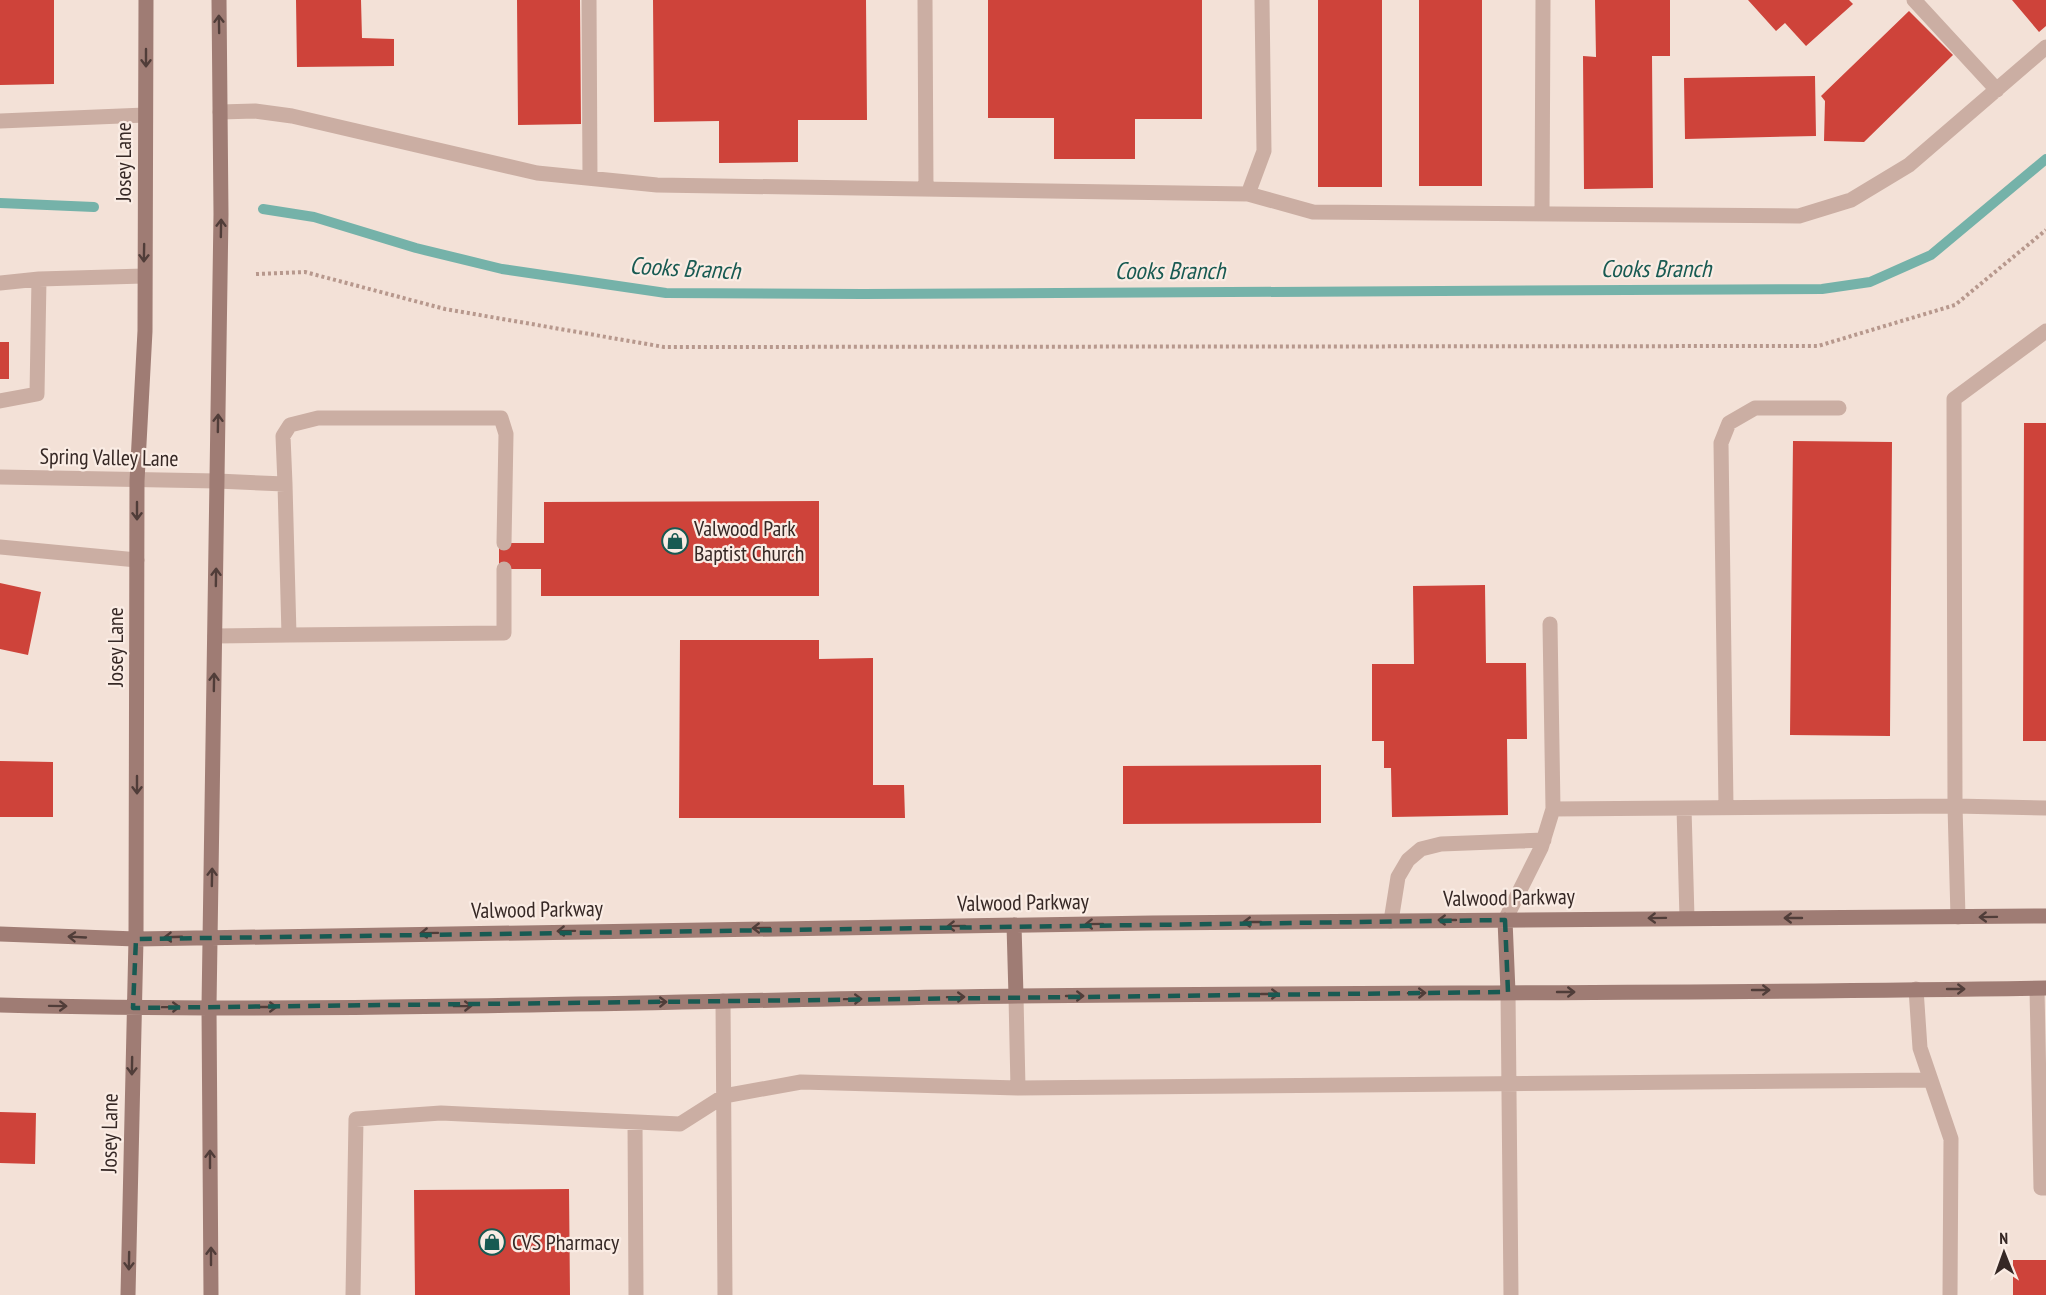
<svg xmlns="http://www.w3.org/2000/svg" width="2046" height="1295" font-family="'PT Sans Narrow',sans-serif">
<rect width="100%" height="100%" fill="#f3e1d7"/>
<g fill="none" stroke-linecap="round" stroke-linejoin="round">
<path stroke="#75b2a9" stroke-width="10" d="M0 203 94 207
M263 209 314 217 416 248 502 269 666 293 863 294 1822 289 1870 282 1931 255 2046 159"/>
</g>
<path fill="#ce433a" d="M0 0H54V84L0 85Z
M296 0H361L362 38 394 39V66L297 67Z
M517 0H580L581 124 518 125Z
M653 0H866L867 120H798V162L719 163V121L654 122Z
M988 0H1202V119H1135V159H1054V118H988Z
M1318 0H1382V187H1318Z
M1419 0H1482V186H1419Z
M1595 0H1670V56H1652L1653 188 1584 189 1583 56 1596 57Z
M1748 0H1849L1853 4 1806 46 1785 23 1776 31Z
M2012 0H2046V26L2039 32Z
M1909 11 1953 55 1864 142 1824 141 1825 101 1821 96Z
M1815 76 1816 136 1685 139 1684 78Z
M0 342H9V379H0Z
M2024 423H2046V741H2023Z
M1793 441 1892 442 1890 736 1790 735Z
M819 501V596H541V569H499V543H544V502Z
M0 583 41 592 28 655 0 649Z
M1485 585 1486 663H1526L1527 739H1507L1508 815 1392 817 1391 768H1384V741H1372V664H1414L1413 586Z
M680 640H819V659L873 658V785H904L905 818H679Z
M0 761 53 762V817H0Z
M1321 765V823L1123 824V766Z
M0 1112 36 1113 35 1164 0 1163Z
M569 1189 570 1295H415L414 1190Z
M2013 1260H2046V1295H2013Z"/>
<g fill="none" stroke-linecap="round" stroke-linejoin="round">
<path stroke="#b7988d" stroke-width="4" stroke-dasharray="3 3" stroke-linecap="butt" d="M256 274 305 272 445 309 664 347 1818 346 1955 305 2046 230"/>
<path stroke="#cbaea3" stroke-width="15" d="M589 0 590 178
M925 0 926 189
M1914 0 1997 90
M220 112 255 111 292 116 537 173 657 185 1248 194 1313 212 1799 216 1851 200 1909 165 2046 47
M0 121 145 115
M1248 194 1264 151 1262 0
M1542 213 1543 0
M0 283 39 279
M2046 331 1954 399 1955 806 2046 808
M0 401 37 394 39 279 144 276
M217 481 285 484 289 635 504 633V569
M285 484 283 436 290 425 318 418H501L506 434 504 543
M0 547 137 560
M215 636 289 635
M1726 807 1721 443 1729 423 1755 408H1839
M1684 808 1687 918
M1553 809 1955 806 1958 917
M1505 920 1541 848 1553 809 1550 624
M1391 921 1398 877 1408 860 1421 849 1441 844 1544 840
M1916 989 1920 1048 1951 1139 1950 1295
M2037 989 2041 1188H2046
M1508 992 1511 1295
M1016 996 1018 1088
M723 1001 725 1295
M635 1122 636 1295
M353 1295 356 1119 441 1113 680 1124 724 1096 801 1082 1018 1088 1931 1080"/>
<path stroke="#cbaea3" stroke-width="15" d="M0 477 217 481"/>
<path stroke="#9f7c74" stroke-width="15" d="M1505 920 1508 992
M1014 925 1016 996
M0 934 136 939 1152 923 2046 916
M0 1005C339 1014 679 1000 1018 996 1361 992 1703 994 2046 988
M128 1295 136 939 137 481 145 331 146 0
M211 1295 209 1007 221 214 219 0"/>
</g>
<defs><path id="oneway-shaft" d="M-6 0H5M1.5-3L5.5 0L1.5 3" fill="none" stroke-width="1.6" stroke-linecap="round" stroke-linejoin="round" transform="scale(1.5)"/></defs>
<g stroke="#503d39">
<use href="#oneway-shaft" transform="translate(219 24) rotate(-91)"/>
<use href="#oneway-shaft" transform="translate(146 58) rotate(90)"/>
<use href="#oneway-shaft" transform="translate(221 228) rotate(-89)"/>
<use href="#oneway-shaft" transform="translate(144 253) rotate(91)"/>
<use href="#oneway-shaft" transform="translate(218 423) rotate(-89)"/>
<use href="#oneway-shaft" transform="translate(137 511) rotate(90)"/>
<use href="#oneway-shaft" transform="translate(216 577) rotate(-89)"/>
<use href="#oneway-shaft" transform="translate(214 682) rotate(-89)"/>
<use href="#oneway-shaft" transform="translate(137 785) rotate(90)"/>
<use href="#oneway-shaft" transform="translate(212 877) rotate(-89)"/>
<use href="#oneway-shaft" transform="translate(1988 917) rotate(179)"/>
<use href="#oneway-shaft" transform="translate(1657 918) rotate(179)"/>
<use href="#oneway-shaft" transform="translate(1793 918) rotate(180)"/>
<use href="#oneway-shaft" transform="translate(1447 920) rotate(180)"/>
<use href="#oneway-shaft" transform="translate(1252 922) rotate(180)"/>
<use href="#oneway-shaft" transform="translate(1094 924) rotate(179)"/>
<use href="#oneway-shaft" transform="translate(956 926) rotate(179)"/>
<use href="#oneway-shaft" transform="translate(761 928) rotate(179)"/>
<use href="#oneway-shaft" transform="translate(566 931) rotate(179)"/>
<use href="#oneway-shaft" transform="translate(429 933) rotate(179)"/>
<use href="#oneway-shaft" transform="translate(77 937) rotate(-177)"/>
<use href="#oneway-shaft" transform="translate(173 937) rotate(178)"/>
<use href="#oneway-shaft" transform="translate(1956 989)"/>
<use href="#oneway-shaft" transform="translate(1761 990)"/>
<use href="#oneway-shaft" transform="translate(1566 992)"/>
<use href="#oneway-shaft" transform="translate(1417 993) rotate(-1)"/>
<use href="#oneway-shaft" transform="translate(1270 994)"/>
<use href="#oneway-shaft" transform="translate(1075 996)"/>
<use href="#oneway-shaft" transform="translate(956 997) rotate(-1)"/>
<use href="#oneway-shaft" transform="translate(853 999) rotate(-1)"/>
<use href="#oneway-shaft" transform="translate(658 1002) rotate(-1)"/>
<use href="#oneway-shaft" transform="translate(58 1006) rotate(1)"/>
<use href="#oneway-shaft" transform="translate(463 1006) rotate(-1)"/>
<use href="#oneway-shaft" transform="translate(171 1007) rotate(-1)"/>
<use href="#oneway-shaft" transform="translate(268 1007)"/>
<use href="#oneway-shaft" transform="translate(132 1066) rotate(91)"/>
<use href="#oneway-shaft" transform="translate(210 1159) rotate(-90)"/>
<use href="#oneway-shaft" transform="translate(211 1256) rotate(-90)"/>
<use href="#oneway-shaft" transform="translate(129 1261) rotate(91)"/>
</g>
<path fill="none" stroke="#185a52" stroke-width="4.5" stroke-dasharray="12 8" stroke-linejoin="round" d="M1505 920 1508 992 133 1008 136 939Z"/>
<defs>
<g id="shop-ring" transform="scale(1.35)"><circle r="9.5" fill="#faece4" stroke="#185a52" stroke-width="1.5"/><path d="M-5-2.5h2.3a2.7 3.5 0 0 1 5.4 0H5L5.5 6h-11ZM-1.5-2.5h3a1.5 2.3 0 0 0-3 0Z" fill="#185a52"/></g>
</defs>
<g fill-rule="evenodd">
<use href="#shop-ring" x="675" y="541"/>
<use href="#shop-ring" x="492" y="1242"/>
</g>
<g text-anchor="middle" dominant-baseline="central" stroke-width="4.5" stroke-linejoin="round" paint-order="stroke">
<g font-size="22" fill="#362825" stroke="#faece4">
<text transform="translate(123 162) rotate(-90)">Josey Lane</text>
<text transform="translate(109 457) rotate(1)">Spring Valley Lane</text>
<text transform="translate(115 647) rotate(-90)">Josey Lane</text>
<text transform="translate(1509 897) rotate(-1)">Valwood Parkway</text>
<text transform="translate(1023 902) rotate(-1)">Valwood Parkway</text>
<text transform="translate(537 909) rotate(-1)">Valwood Parkway</text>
<text transform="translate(109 1133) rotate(-89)">Josey Lane</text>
</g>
<g font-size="22" fill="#362825" stroke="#faece4" text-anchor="start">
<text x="694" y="528">Valwood Park<tspan x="694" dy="25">Baptist Church</tspan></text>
<text x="512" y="1242">CVS Pharmacy</text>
</g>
<g font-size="24" font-style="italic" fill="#185a52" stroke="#faece4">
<text transform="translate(685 268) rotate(3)">Cooks Branch</text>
<text x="1656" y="268">Cooks Branch</text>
<text x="1170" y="270">Cooks Branch</text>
</g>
</g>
<g transform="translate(2004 1253) rotate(359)" stroke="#faece4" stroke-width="4.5" paint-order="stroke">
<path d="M0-4.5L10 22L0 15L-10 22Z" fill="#362825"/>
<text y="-9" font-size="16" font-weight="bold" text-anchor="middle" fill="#362825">N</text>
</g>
</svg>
